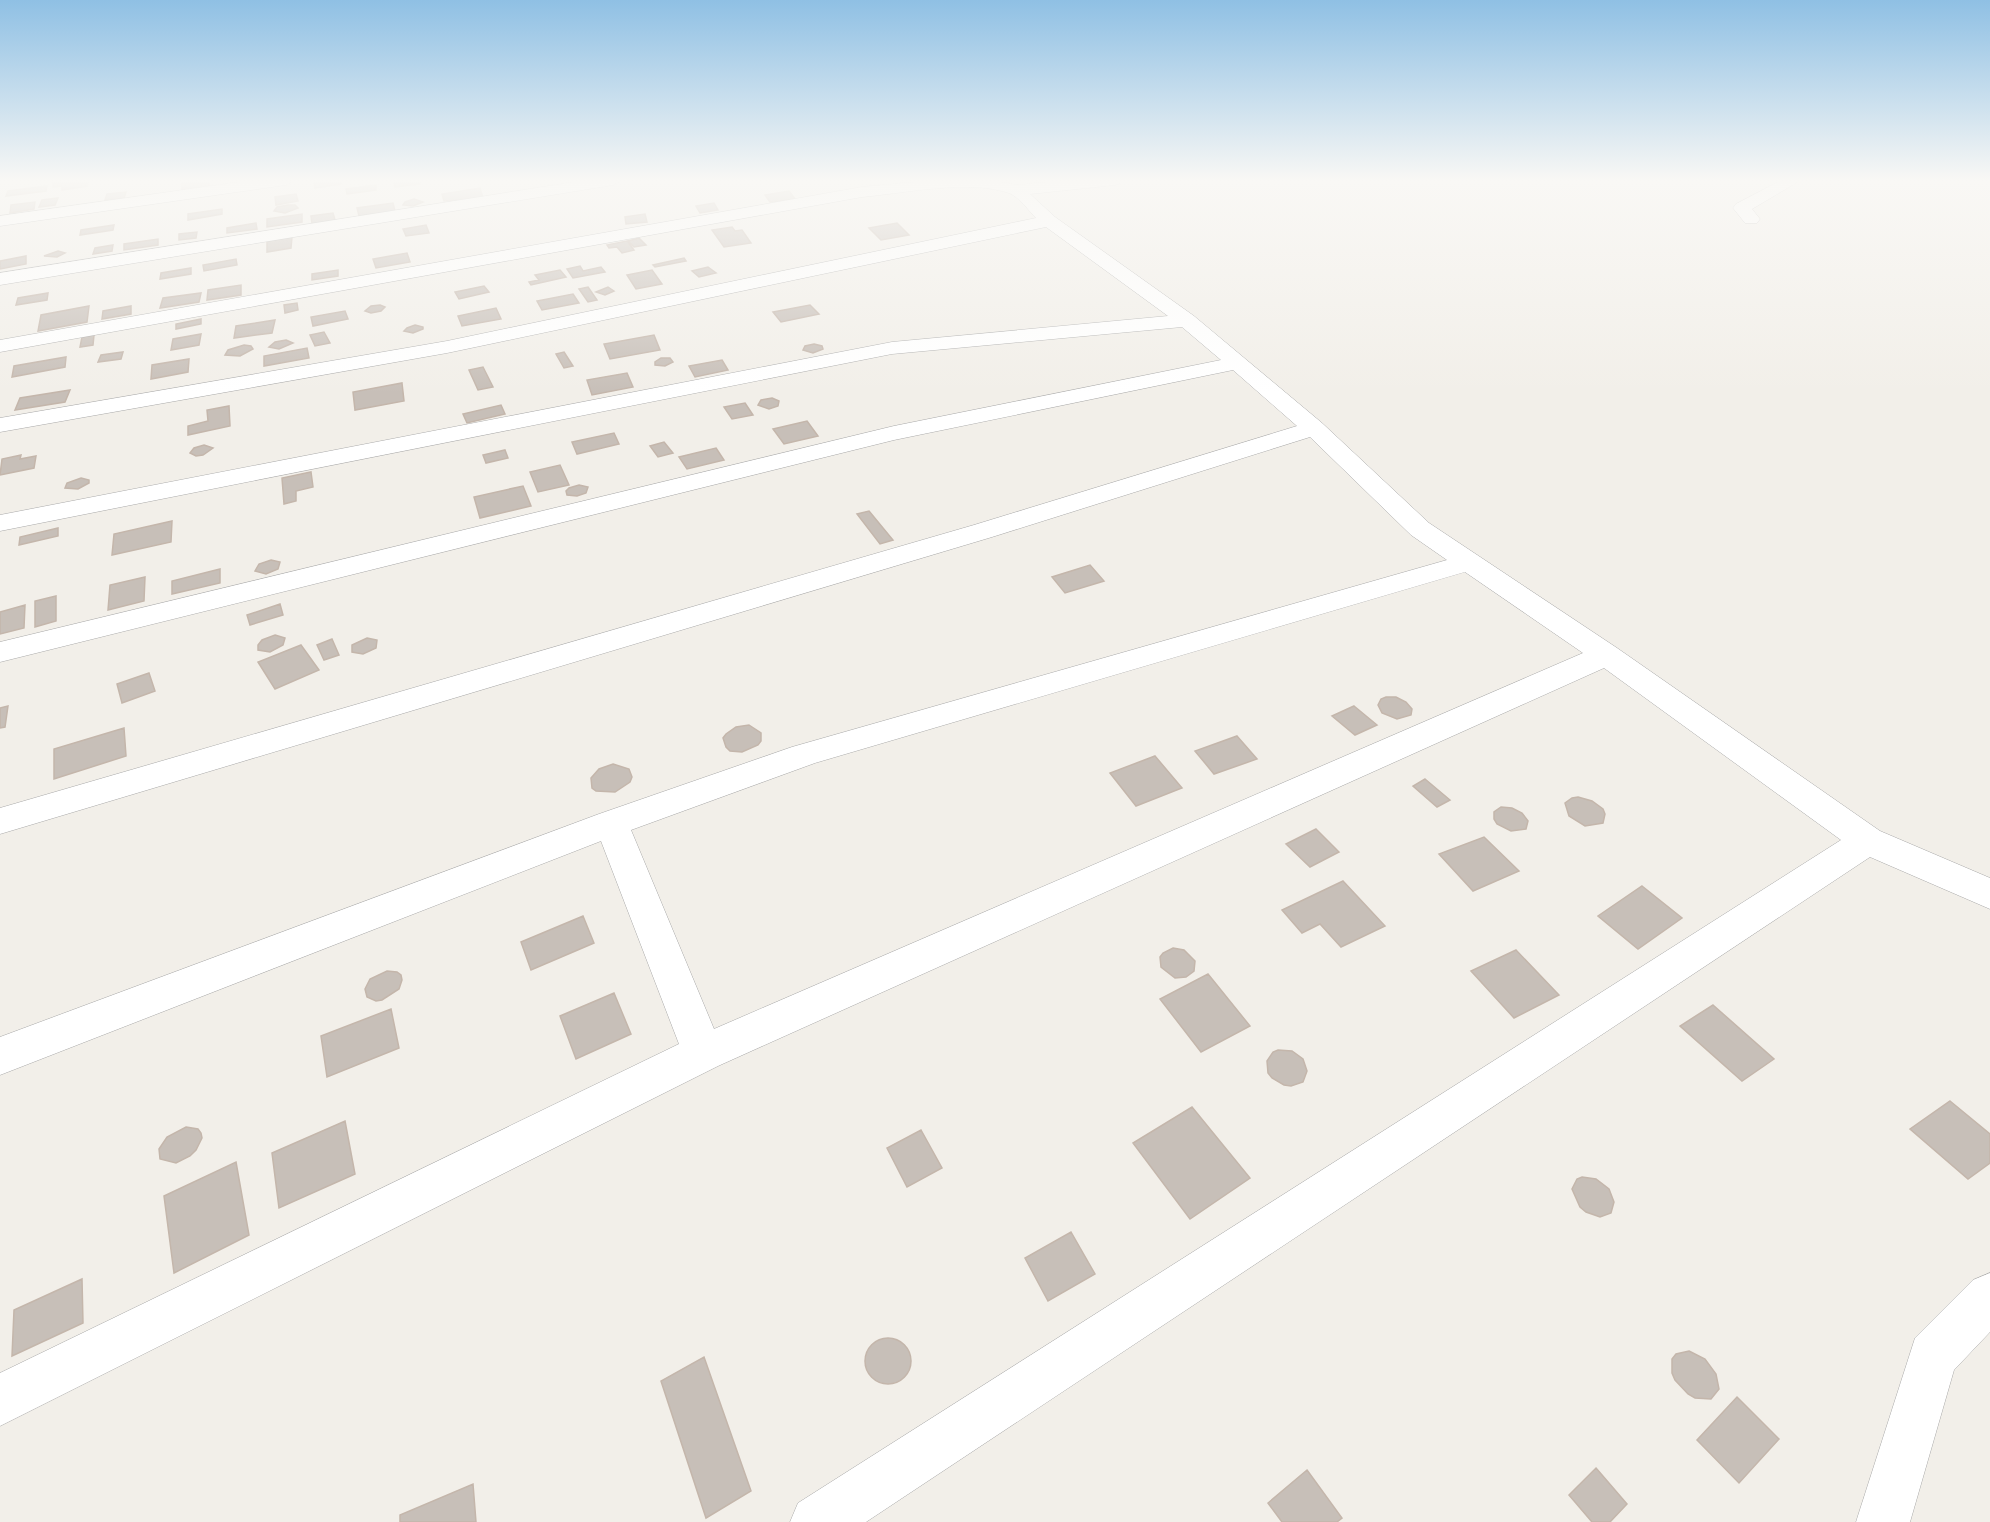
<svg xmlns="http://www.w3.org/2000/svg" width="1990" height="1522" font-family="Arial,sans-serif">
<rect width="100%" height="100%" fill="#f2efe9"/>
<path fill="#c7bfb8" stroke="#c4b6ab" stroke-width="1.5" d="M78 180H88L87 186 62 190V186L53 187V183Z
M209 180V186L182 190V182Z
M341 180V184L315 188 314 183Z
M393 180H418L420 184 395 187Z
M376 185V190L347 194 346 189Z
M47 186 46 191 6 196 8 191Z
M480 188 483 198 444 201 442 194Z
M789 191 795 199 770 202 765 195Z
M126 192 124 198 105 200 107 194Z
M296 194 298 201 276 205 275 197Z
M58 198 55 205 39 207 42 200Z
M414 199 423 202 413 206 403 205 405 202Z
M35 202 34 209 10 213 11 205Z
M393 203 395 211 359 216 357 208Z
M714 203 718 210 700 213 696 206Z
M288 205H295L298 208 285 213 274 211 277 207Z
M222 209V214L188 220V214Z
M333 213 335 220 312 224 311 216Z
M302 214V222L267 227V219Z
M645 214 647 222 626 224 625 217Z
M256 223 257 229 227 233V228Z
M897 223 909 235 881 240 869 228Z
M114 225 113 230 80 235 81 230Z
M426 225 429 233 406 236 403 229Z
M732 227 735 231 742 230 751 243 724 247 712 230Z
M197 232 196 238 179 240V234Z
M292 237 291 248 267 252V241Z
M639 238 646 245 634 247 628 241Z
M158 239V245L124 250V244Z
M627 241 634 250 622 253 617 247 609 248 607 245Z
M113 245 112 251 93 254 95 248Z
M58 251 65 253 57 257 44 256Z
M407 253 410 262 376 268 373 259Z
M26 256V264L0 269V261Z
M684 258 686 261 655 267 653 265Z
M236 259 237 265 204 271 203 265Z
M580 266 583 271 601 267 605 272 573 278 567 269Z
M708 267 716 273 699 277 692 271Z
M191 268V274L160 279 161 273Z
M338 270V276L312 280V274Z
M560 270 566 277 531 285 529 282 539 280 535 275Z
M652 270 662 284 636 289 627 275Z
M241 285V295L207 300 208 290Z
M484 286 489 292 459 299 455 292Z
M588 287 597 300 588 302 579 289Z
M608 287 614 291 605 295 596 292Z
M48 293 47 300 16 305 18 298Z
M201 293 199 302 160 308 163 298Z
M573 294 579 303 542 310 537 301Z
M297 303 298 310 285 313 284 305Z
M380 305 385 307 381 311 371 313 365 311 371 306Z
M810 305 819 314 781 322 773 312Z
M89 306 87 322 38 331 41 315Z
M131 306V314L102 319 103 311Z
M496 308 501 319 462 326 458 316Z
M345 311 348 319 313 326 311 317Z
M201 319V324L176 329V324Z
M275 320 272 333 234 338 236 326Z
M415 325 423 327V329L413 333 404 331 407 328Z
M324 332 330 343 315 346 310 335Z
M201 334 199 345 171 350 173 339Z
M94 335 93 345 80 347 82 337Z
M654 335 660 350 610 359 604 344Z
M286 340 293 343 279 349 269 347 275 342Z
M814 344 822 346 823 349 813 353 803 350 805 346Z
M244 345 251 346 253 349 240 356 225 355 228 350Z
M307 348 309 358 264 366V356Z
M123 352 121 359 98 362 101 355Z
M564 352 573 366 564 368 556 354Z
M66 357 65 367 12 377 14 366Z
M661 358H670L673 362 665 366 655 365V362Z
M189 359 188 372 151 379 152 365Z
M722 360 728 370 695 377 689 366Z
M483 367 493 387 478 390 469 370Z
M627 373 633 387 592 395 587 380Z
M402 383 404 401 355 410 353 392Z
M70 390 65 402 15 410 20 398Z
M772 398 779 401 778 406 769 409 758 405 761 400Z
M745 403 753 415 732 419 724 407Z
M501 405 505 414 467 423 463 414Z
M229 406 230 426 188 435V426L208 421 207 410Z
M807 421 818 436 784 444 773 429Z
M614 433 619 444 577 454 572 442Z
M664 442 673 453 658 457 650 446Z
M204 445 213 448 203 455 196 456 190 453 194 448Z
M716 448 724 460 687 469 679 457Z
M505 450 508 458 486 463 483 455Z
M21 455 20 459 36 456 34 468 0 475 2 459Z
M560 465 569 485 538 492 530 472Z
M311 472 313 487 296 491V501L284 504 282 478Z
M81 478 89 480V483L78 489 65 488 67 483Z
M579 485 588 487 586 493 577 496 567 495 566 491 569 488Z
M523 486 531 506 480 518 474 497Z
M869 511 893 540 880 544 857 514Z
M172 521 171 542 112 555 114 534Z
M58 528V536L19 545 20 537Z
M271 560 280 562 278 569 266 574 255 571 259 564Z
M1090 565 1104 581 1065 593 1052 577Z
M220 569V583L172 594V581Z
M145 577 144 601 108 610 110 585Z
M56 596V621L35 627V601Z
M280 604 283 615 250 625 247 615Z
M25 605 24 628 0 634V612Z
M275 635 285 638 283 645 270 652 258 650V645L262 640Z
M367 638 377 640 376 648 363 654 352 652V645Z
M332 639 339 655 324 660 317 645Z
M301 645 319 670 275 689 258 662Z
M149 673 155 691 122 703 117 684Z
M1386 697H1396L1406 702 1412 709 1411 715 1397 719 1382 713 1378 705 1381 699Z
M8 706 5 727 0 728V708Z
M1354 706 1377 725 1355 735 1332 716Z
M749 725 761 733V741L758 745 742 752 730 751 726 747 723 738 726 734 736 727Z
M124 728 126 756 54 779V749Z
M1237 736 1257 759 1214 774 1195 751Z
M1155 756 1182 788 1136 806 1110 773Z
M613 764 629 769 632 777 630 782 615 792 596 791 592 788 591 778 599 769Z
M1425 779 1450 800 1437 807 1413 786Z
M1578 797 1592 801 1603 809 1605 814 1603 823 1585 826 1569 816 1565 803 1572 798Z
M1501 807 1512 808 1522 813 1528 821 1526 829 1511 831 1497 824 1494 819V812Z
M1316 829 1339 852 1310 867 1286 844Z
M1484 837 1519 871 1473 891 1439 854Z
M1343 881 1385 926 1341 947 1320 924 1302 933 1282 910Z
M1642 886 1682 918 1638 949 1598 916Z
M583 916 594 943 531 970 521 942Z
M1173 948 1184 950 1195 961 1194 971 1186 977 1175 978 1161 967 1160 957 1163 953Z
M1516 950 1559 995 1514 1018 1471 971Z
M387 971 397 972 401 975 402 980 399 989 382 1000 376 1001 367 997 365 989 370 979Z
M1208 974 1250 1026 1201 1052 1160 999Z
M614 993 631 1034 576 1059 560 1016Z
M1713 1005 1774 1059 1742 1081 1680 1026Z
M391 1009 399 1048 327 1077 321 1036Z
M1278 1050 1292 1051 1303 1059 1307 1071 1303 1082 1291 1086 1284 1085 1272 1078 1268 1073 1267 1061 1273 1052Z
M1950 1101 1990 1134V1163L1968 1179 1910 1129Z
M1192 1107 1250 1178 1190 1219 1133 1143Z
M345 1121 355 1174 279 1208 272 1153Z
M186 1127 198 1129 201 1133 202 1138 196 1150 190 1156 176 1163 160 1159 159 1149 167 1137Z
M921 1130 942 1168 907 1187 887 1148Z
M236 1162 249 1235 174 1273 164 1196Z
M1582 1177 1596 1179 1609 1189 1614 1202 1611 1213 1600 1217 1586 1212 1580 1207 1572 1189 1577 1179Z
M1071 1232 1095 1274 1048 1301 1025 1258Z
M82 1279 83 1323 12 1356 14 1310Z
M865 1361a23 23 0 1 1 46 0a23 23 0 1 1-46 0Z
M1689 1351 1705 1359 1716 1374 1719 1389 1711 1399 1695 1398 1688 1394 1675 1380 1672 1373V1359L1676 1354Z
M704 1357 751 1491 706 1518 661 1381Z
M1737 1397 1779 1439 1739 1483 1697 1440Z
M1596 1468 1627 1504 1610 1522H1592L1569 1495Z
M1307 1470 1342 1518 1337 1522H1282L1268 1503Z
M473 1484 476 1522H400V1515Z"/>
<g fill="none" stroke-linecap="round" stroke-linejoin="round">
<g stroke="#a9a9a9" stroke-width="1">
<path id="minor" d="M254 180H294L286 185 0 226V216Z
M587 180H621L613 185 0 285V273Z
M937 180H989L1017 185 1070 180H1123L1121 183 1115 185 1030 194 1055 217 1194 316 1322 423 1429 523 1617 648 1880 831 1990 878V909L1870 857 866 1522H790L798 1503 1841 840 1604 668 718 1066 0 1426V1373L679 1044 601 841 0 1075V1037L599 814 792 747 1447 560 1411 535 1310 437 992 537 0 834V808L974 525 1297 426 1233 370 894 440 0 662V642L894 426 1221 360 1182 327 892 354 0 531V515L892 342 1168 316 1046 227 447 353 0 432V418L447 341 1036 218C1029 211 1019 197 1009 193 968 179 906 193 862 197L0 352V340L862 187ZM1465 572 1583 653 714 1029 631 830 815 763Z
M1782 180H1801L1752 209 1760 219 1757 223H1745L1733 208 1736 204Z
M1990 1273V1332L1954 1370 1910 1522H1856L1915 1338 1973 1280Z"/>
</g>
<use href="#minor" fill="#fff" fill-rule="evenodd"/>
</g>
<linearGradient id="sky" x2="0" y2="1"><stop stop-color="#8fc0e4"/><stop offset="0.46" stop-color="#f9f8f5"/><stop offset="1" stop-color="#f9f8f5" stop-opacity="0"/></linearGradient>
<rect width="1990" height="393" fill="url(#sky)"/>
</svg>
